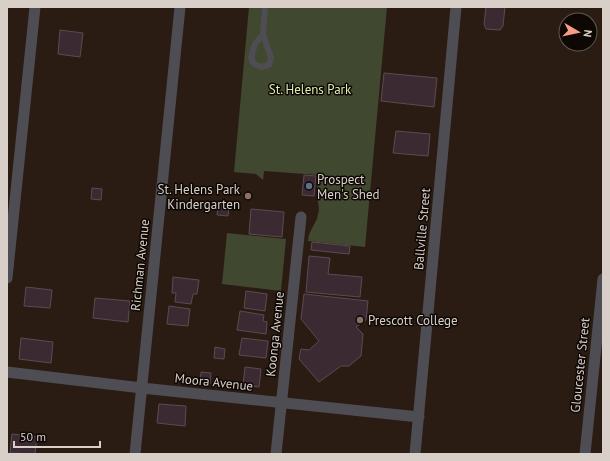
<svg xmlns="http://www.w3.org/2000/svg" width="610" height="461" font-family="'PT Sans',sans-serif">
<rect width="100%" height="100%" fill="#2a1c12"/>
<path fill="#414830" d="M249 7H387L365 247 308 241C309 228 317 224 318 214 320 208 318 204 317 198 316 191 318 182 319 175L264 171 263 180 256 174 234 172Z
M227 233 286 239 281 291 222 284Z"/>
<path fill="#3b2a32" stroke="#5d4a53" d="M486 7H505L503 26 500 30 486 29 484 24Z
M60 30 83 33 80 57 58 54Z
M384 73 437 78 434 107 381 101Z
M396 131 430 134 428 156 393 153Z
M304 175 316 176 314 196 302 195Z
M92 188 102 189 101 200 91 199Z
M218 204 229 206 228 216 217 215Z
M251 209 284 212 282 237 249 234Z
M312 242 350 246 349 254 311 250Z
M309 256 330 258 328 274 362 277 360 297 306 292Z
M173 277 199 280 197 294H193L191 304 175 302 176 293H172Z
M26 287 52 290 50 308 24 306Z
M246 291 267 294 265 311 244 308Z
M304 294 368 301 366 320 356 327 363 334 361 356 349 366H341L319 382 299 359 301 349 309 350 319 341 301 319Z
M95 298 130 301 128 322 93 318Z
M169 306 190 309 188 326 167 324Z
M240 311 264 315 263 321 267 322 266 334 237 330Z
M21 338 53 342 51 363 19 359Z
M242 338 268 341 266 358 239 355Z
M215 347 225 349 224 359 214 358Z
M245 367 261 369 259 387 243 385Z
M201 372 211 373 210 384 200 383Z
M159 404 186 406 185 426 157 423Z
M12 434 37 437 35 454 10 453Z"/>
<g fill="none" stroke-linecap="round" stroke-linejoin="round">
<path stroke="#4f4d54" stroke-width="6" d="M263 34 255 44 251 58 254 64 261 67 269 65 271 58 263 34 265 7"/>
<path stroke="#4f4d54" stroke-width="11" d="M7 278 35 7
M7 372 142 388 419 417
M135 454 180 7
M276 454 301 217
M415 454 456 7
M585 454 603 279"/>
</g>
<circle fill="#5c6f8a" stroke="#0e0805" stroke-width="1.5" cx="309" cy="186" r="4"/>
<g fill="#8d6e63" stroke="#0e0805" stroke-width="1.5">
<circle cx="248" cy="196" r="4"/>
<circle cx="360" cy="320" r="4"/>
</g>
<g text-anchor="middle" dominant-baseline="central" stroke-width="3" stroke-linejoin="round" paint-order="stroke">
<g font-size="13" fill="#dbeeae" stroke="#0e0805">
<text x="310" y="89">St. Helens Park</text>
</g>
<g font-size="13" fill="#d9cfc9" stroke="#0e0805" text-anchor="start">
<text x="317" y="179">Prospect<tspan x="317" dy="15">Men's Shed</tspan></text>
<text x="240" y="189" text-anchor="end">St. Helens Park<tspan x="240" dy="15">Kindergarten</tspan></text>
<text x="368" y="320">Prescott College</text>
</g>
<g font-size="13" fill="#d9cfc9" stroke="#0e0805">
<text transform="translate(422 229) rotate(-85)">Ballville Street</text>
<text transform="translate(140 265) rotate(-84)">Richman Avenue</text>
<text transform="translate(275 334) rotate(-84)">Koonga Avenue</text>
<text transform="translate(580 365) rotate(-84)">Gloucester Street</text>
<text transform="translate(214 382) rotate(6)">Moora Avenue</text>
</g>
</g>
<rect width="610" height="461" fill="none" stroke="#d9cfc9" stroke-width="16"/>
<g transform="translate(578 32) rotate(99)"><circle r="19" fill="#0e0805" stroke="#5f5853"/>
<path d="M0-3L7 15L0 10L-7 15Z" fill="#f49e86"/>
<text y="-6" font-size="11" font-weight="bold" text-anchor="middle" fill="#d9cfc9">N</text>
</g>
<path d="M14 441v6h86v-6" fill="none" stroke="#d9cfc9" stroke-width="2"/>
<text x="20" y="441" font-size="12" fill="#d9cfc9" stroke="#0e0805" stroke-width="3" paint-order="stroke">50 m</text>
</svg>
